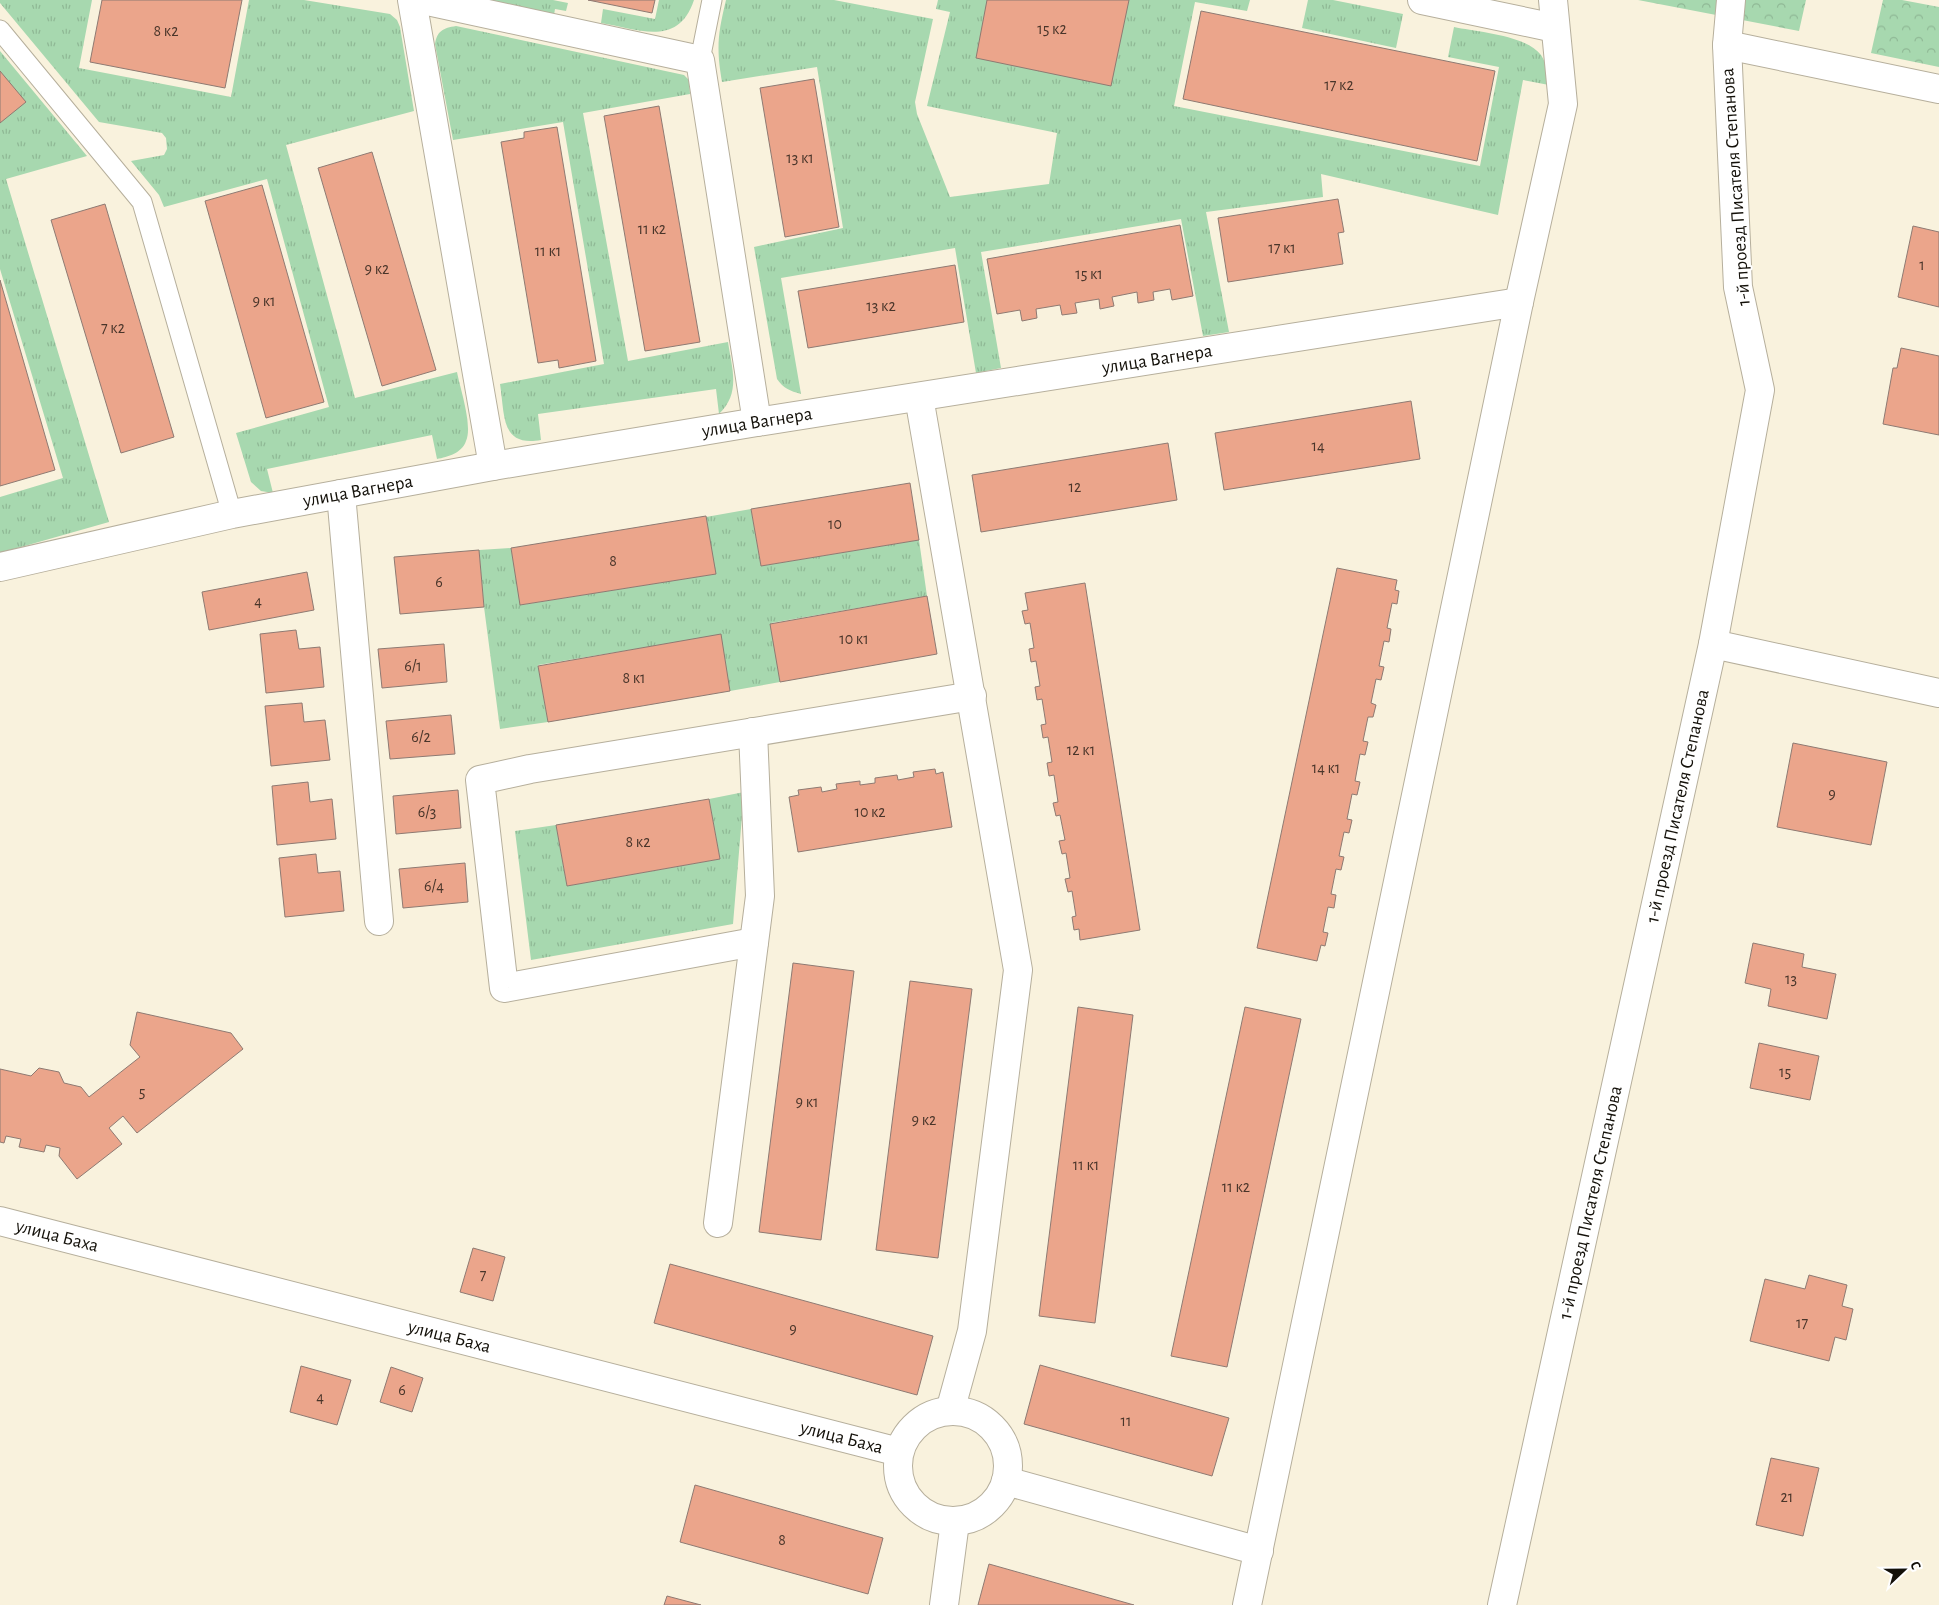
<svg xmlns="http://www.w3.org/2000/svg" width="1939" height="1605" font-family="'Alegreya Sans',sans-serif">
<defs>
<pattern id="grass-tufts" width="24" height="20" patternUnits="userSpaceOnUse" patternTransform="scale(1.25)"><rect width="24" height="20" fill="#a7d8af"/><path d="M3 7l-1-3M5 7V3M7 7l1-3M15 17l-1-3M17 17v-4M19 17l1-3" fill="none" stroke="#8fb895"/></pattern>
<pattern id="forest-crowns" width="20" height="18" patternUnits="userSpaceOnUse" patternTransform="scale(1.25)"><rect width="20" height="18" fill="#a7d8af"/><path d="M2 6a3 3 0 1 1 6 0M12 15a3 3 0 1 1 6 0" fill="none" stroke="#8fb895"/></pattern>
</defs>
<rect width="100%" height="100%" fill="#f9f2dd"/>
<path fill="url(#grass-tufts)" d="M0 0H92L79 68 231 97 249 0H304L390 14 397 20 400 27 414 111 286 145 355 398 457 372C460 388 473 426 466 441 462 453 448 457 437 459L432 435 267 469 273 493 261 491 251 482 236 433 329 407 267 179 164 207 159 195 131 161 164 155 167 149 166 138 162 133 99 122 0 3Z
M484 0H553L568 3 566 11 555 9 554 15Z
M659 0H694C678 48 638 29 601 23L603 9 655 19Z
M726 0H834L933 19 915 102 917 114 950 197 1049 184 1057 133 927 106 950 12 936 9 938 0H1250L1247 11 1195 2 1174 106 1480 166 1499 67 1448 57 1454 27C1477 32 1526 35 1541 55 1547 64 1548 74 1549 85L1523 80 1498 215 1321 174 1323 197 1206 212 1229 332 1203 336 1181 219 981 252 1001 368 976 373 955 248 781 278 801 394C790 391 783 388 777 379L754 247 843 228 817 67 722 82C716 48 718 33 726 0Z
M1308 0H1333L1403 14 1396 48 1302 28Z
M456 26 684 75 689 80 690 94 583 113 628 361 728 342C732 369 741 393 719 414L716 389 538 414 541 440C500 447 505 415 500 384L604 364 563 122 453 140 435 44C437 31 443 28 456 26Z
M0 51 87 156 6 179 109 522 0 553V497L63 478 0 269Z
M751 509 761 566 919 540 927 596 771 623 780 682 730 691 720 635 538 665 548 722 500 729 484 607 479 550 511 548 521 605 715 574 706 517Z
M744 792 733 924 531 960 515 831 556 825 567 886 720 859 709 799Z"/>
<path fill="url(#forest-crowns)" d="M1638 0H1806L1799 31Z
M1883 0H1902L1939 7V67L1871 53Z"/>
<path fill="#eba58b" stroke="#8e7a72" d="M102 0H242L225 88 90 62Z
M588 0H655L652 13Z
M987 0H1129L1111 86 976 58Z
M1201 11 1495 71 1477 161 1183 99Z
M0 71 26 102 0 123Z
M814 79 839 227 785 237 760 88Z
M659 106 700 342 645 351 604 116Z
M557 127 596 361 559 368 558 360 538 363 501 142 524 138V132Z
M372 152 436 370 382 386 318 168Z
M262 185 324 402 266 418 205 201Z
M1338 199 1344 232 1338 233 1343 264 1228 282 1218 218Z
M105 204 174 437 121 453 51 220Z
M1180 225 1193 296 1172 300 1170 289 1153 292 1154 300 1138 303 1137 292 1112 297 1114 306 1100 309 1099 299 1075 303 1077 313 1062 315 1060 305 1036 309 1037 318 1022 321 1020 310 997 314 987 259Z
M1913 226 1939 232V307L1898 297Z
M955 265 964 322 808 348 798 291Z
M0 280 55 470 0 486Z
M1901 348 1939 356V435L1883 424 1893 368H1897Z
M1411 401 1420 459 1224 490 1215 433Z
M1168 443 1177 500 981 532 972 475Z
M910 483 919 540 761 566 751 509Z
M706 516 716 574 520 605 511 548Z
M479 550 484 607 400 614 394 557Z
M1337 568 1397 580 1395 590 1399 591 1397 604 1392 603 1387 628 1391 629 1389 642 1384 641 1379 666 1384 667 1381 680 1376 679 1371 703 1376 705 1373 717H1368L1363 741 1368 742 1365 755 1360 754 1355 781 1360 782 1357 795 1352 794 1347 819 1352 820 1349 833 1344 832 1339 856 1344 857 1341 870 1336 869 1331 894 1336 895 1334 908 1328 907 1323 932 1328 933 1325 946 1321 945 1317 961 1257 948Z
M307 572 314 610 209 630 202 592Z
M1085 583 1140 930 1080 940 1079 929 1074 930 1072 917 1076 916 1072 891 1068 892 1065 879 1070 878 1066 853 1062 854 1059 841 1065 840 1060 815 1056 816 1053 803 1058 802 1054 775 1049 776 1047 763 1052 762 1048 737 1043 738 1041 725 1046 724 1042 699 1037 700 1035 687 1040 686 1036 661 1031 662 1029 649 1034 648 1030 623 1025 624 1022 611 1028 610 1025 593Z
M927 596 937 654 780 682 770 624Z
M296 630 299 649 320 647 324 687 266 693 260 634Z
M721 634 730 691 548 722 538 666Z
M444 644 447 682 382 688 378 649Z
M302 703 304 722 325 720 330 760 271 766 265 706Z
M451 715 455 754 390 759 386 721Z
M1793 743 1887 762 1871 845 1777 827Z
M935 769 936 774 943 772 952 827 798 852 789 797 799 795 798 790 821 787 822 792 837 789 836 784 860 781V785L875 783V778L897 775 898 780 914 777 913 772Z
M308 782 310 802 332 799 336 839 277 845 272 786Z
M458 790 461 828 396 834 393 796Z
M709 799 720 859 567 886 556 825Z
M316 854 318 873 340 871 344 911 285 917 279 858Z
M465 863 468 902 403 908 399 869Z
M1753 943 1804 954 1802 967 1836 974 1827 1019 1768 1006 1771 989 1745 983Z
M793 963 854 971 821 1240 759 1232Z
M910 981 972 989 938 1258 876 1250Z
M1078 1007 1133 1015 1095 1323 1039 1316Z
M1245 1007 1301 1019 1227 1367 1171 1356Z
M137 1012 231 1033 243 1049 137 1133 123 1116 109 1128 122 1144 77 1179 59 1156 60 1148 46 1145 44 1152 19 1147 21 1139 6 1136 4 1143 0 1142V1069L31 1076 39 1068 59 1072 64 1083 81 1087 89 1097 140 1057 130 1045Z
M1759 1043 1819 1056 1810 1100 1750 1088Z
M473 1248 505 1257 493 1301 460 1292Z
M670 1264 933 1336 917 1395 654 1323Z
M1809 1275 1847 1285 1842 1306 1853 1309 1846 1340 1835 1337 1829 1361 1750 1341 1765 1279 1805 1289Z
M1040 1365 1229 1418 1212 1476 1024 1424Z
M301 1366 351 1380 337 1425 290 1412Z
M391 1367 423 1378 412 1412 380 1402Z
M1771 1458 1819 1468 1803 1536 1756 1525Z
M695 1485 883 1538 868 1594 680 1542Z
M989 1564 1134 1605H978Z
M667 1596 701 1605H664Z"/>
<g fill="none" stroke-linecap="round" stroke-linejoin="round">
<g stroke="#b6af9c" stroke-width="21">
<path id="lane" d="M0 30 142 202 232 514
M700 60 712 0"/>
</g>
<g stroke="#b6af9c" stroke-width="30">
<g id="street">
<path d="M412 0 493 466"/>
<path d="M423 0 700 60 757 422"/>
<path d="M1422 0 1555 28"/>
<path d="M1727 45 1939 89"/>
<path d="M919 397 1018 970 972 1331 950 1411"/>
<path d="M341 494 379 921"/>
<path id="s1" d="M0 567 232 514 493 466 757 422 1519 302"/>
<path d="M1713 644 1939 693"/>
<path d="M754 942 504 988 480 780 530 769 972 696"/>
<path id="s2" d="M0 1221 899 1452"/>
<path d="M718 1223 760 896 753 732"/>
<circle cx="953" cy="1466" r="55"/>
<path d="M1006 1481 1259 1551"/>
<path d="M944 1605 955 1522"/>
<path d="M1247 1605 1519 302 1563 104 1553 0"/>
<path id="s3" d="M1502 1605 1713 644 1760 390 1738 287 1727 45 1731 0"/>
</g>
</g>
<use href="#lane" stroke="#fff" stroke-width="19"/>
<use href="#street" stroke="#fff" stroke-width="28"/>
</g>
<g text-anchor="middle" dominant-baseline="central" stroke-width="4" stroke-linejoin="round" paint-order="stroke">
<g font-size="16" fill="#49352a">
<text x="1052" y="29">15 к2</text>
<text x="166" y="31">8 к2</text>
<text x="1339" y="85">17 к2</text>
<text x="800" y="158">13 к1</text>
<text x="652" y="229">11 к2</text>
<text x="1282" y="248">17 к1</text>
<text x="548" y="251">11 к1</text>
<text x="1922" y="265">1</text>
<text x="377" y="269">9 к2</text>
<text x="1089" y="274">15 к1</text>
<text x="264" y="301">9 к1</text>
<text x="881" y="306">13 к2</text>
<text x="113" y="328">7 к2</text>
<text x="1318" y="446">14</text>
<text x="1075" y="487">12</text>
<text x="835" y="524">10</text>
<text x="613" y="561">8</text>
<text x="439" y="582">6</text>
<text x="258" y="601">4</text>
<text x="854" y="639">10 к1</text>
<text x="413" y="666">6/1</text>
<text x="634" y="678">8 к1</text>
<text x="421" y="737">6/2</text>
<text x="1081" y="750">12 к1</text>
<text x="1326" y="768">14 к1</text>
<text x="1832" y="794">9</text>
<text x="427" y="812">6/3</text>
<text x="870" y="812">10 к2</text>
<text x="638" y="842">8 к2</text>
<text x="434" y="886">6/4</text>
<text x="1791" y="979">13</text>
<text x="1785" y="1072">15</text>
<text x="142" y="1092">5</text>
<text x="807" y="1102">9 к1</text>
<text x="924" y="1120">9 к2</text>
<text x="1086" y="1165">11 к1</text>
<text x="1236" y="1187">11 к2</text>
<text x="483" y="1275">7</text>
<text x="1802" y="1323">17</text>
<text x="793" y="1329">9</text>
<text x="402" y="1390">6</text>
<text x="320" y="1397">4</text>
<text x="1126" y="1421">11</text>
<text x="1787" y="1497">21</text>
<text x="782" y="1540">8</text>
</g>
<g font-size="19" fill="#131009" stroke="#fff">
<text transform="translate(1736 187) rotate(-94)">1-й проезд Писателя Степанова</text>
<text stroke="none"><textPath href="#s1" startOffset="1176">улица Вагнера</textPath></text>
<text stroke="none"><textPath href="#s1" startOffset="771">улица Вагнера</textPath></text>
<text stroke="none"><textPath href="#s1" startOffset="366">улица Вагнера</textPath></text>
<text stroke="none"><textPath href="#s3" startOffset="818">1-й проезд Писателя Степанова</textPath></text>
<text stroke="none"><textPath href="#s3" startOffset="412">1-й проезд Писателя Степанова</textPath></text>
<text stroke="none"><textPath href="#s2" startOffset="59">улица Баха</textPath></text>
<text stroke="none"><textPath href="#s2" startOffset="464">улица Баха</textPath></text>
<text stroke="none"><textPath href="#s2" startOffset="869">улица Баха</textPath></text>
</g>
</g>
<g transform="translate(1904 1570) rotate(68)" stroke="#ffffff" stroke-width="4" paint-order="stroke">
<path d="M0-4L9 19L0 12L-9 19Z" fill="#131009"/>
<text y="-8" font-size="14" font-weight="bold" text-anchor="middle" fill="#131009">С</text>
</g>
</svg>
